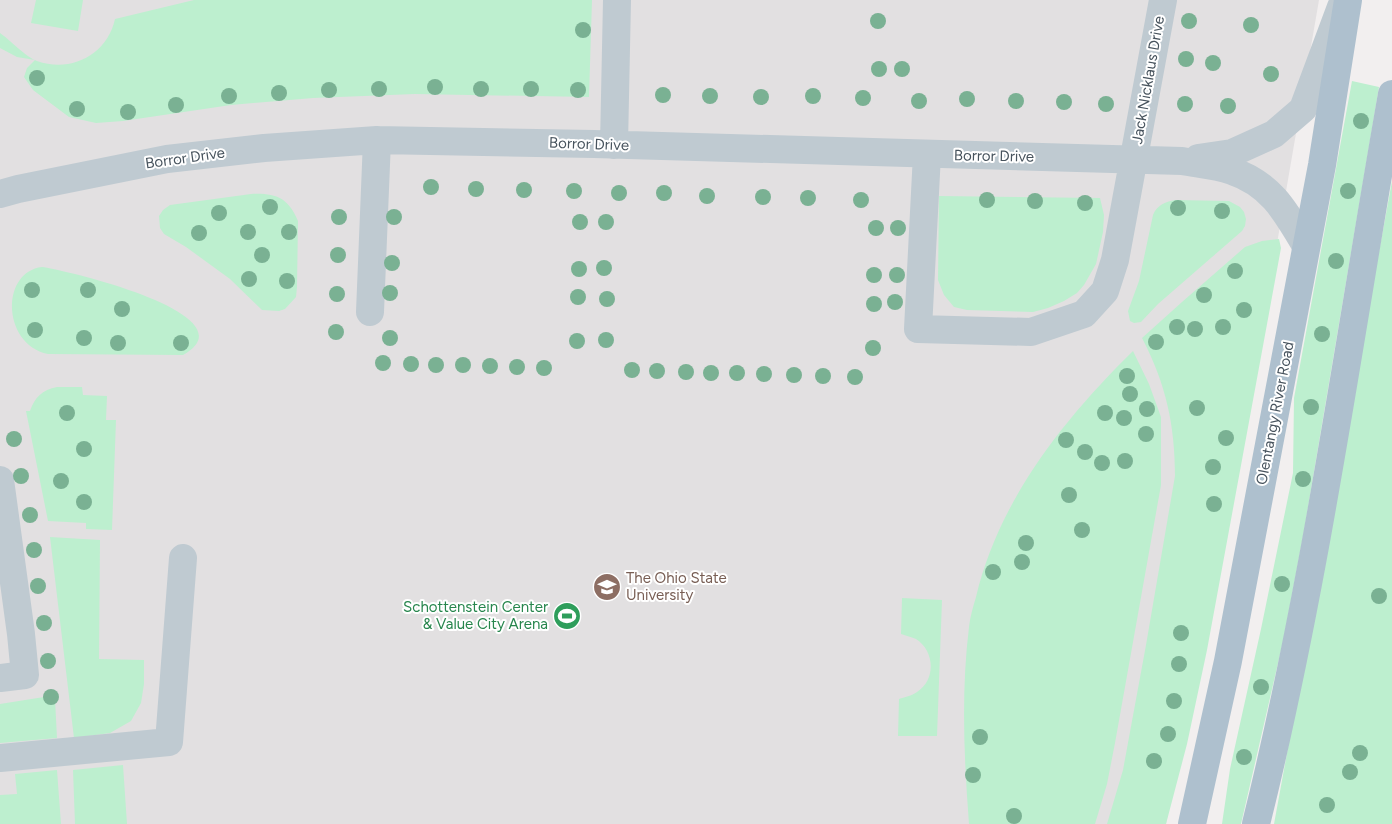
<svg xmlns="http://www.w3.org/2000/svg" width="1392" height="824" font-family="Figtree,sans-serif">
<rect width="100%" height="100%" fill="#f2efef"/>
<path fill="#e2e0e1" d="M0 0H1319L1250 400 1166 824H0Z"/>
<path fill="#bdefcf" d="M36 0H83L78 31 31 23Z
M194 0H592L589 97 415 94 313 98 231 105 123 121 96 123 69 117 33 90 24 77 27 68 35 60 17 57 0 48V33C10 40 26 57 37 61 71 73 107 55 115 19Z
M1352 81 1379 87 1304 531 1284 637 1241 824H1222L1230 769 1261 629 1293 473 1294 398Z
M1392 181V824H1274Z
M251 194C275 193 288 197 298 221L297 287 296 297 285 309 279 311 262 310 230 279 186 247 164 234 160 228 159 216 163 210 170 205Z
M939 196 1100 198 1104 215 1103 232 1096 264 1084 285 1077 293 1064 301 1048 308 1033 312 967 310 954 307 944 295 938 280Z
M1175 200 1229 201 1240 207 1244 212 1246 219 1245 226 1242 231 1158 304 1141 322 1134 323 1130 321 1128 311 1139 281 1153 215C1157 205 1165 202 1175 200Z
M1279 239 1281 248 1207 650 1187 744 1166 824H1107L1123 770 1146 645 1175 476C1175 425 1166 384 1142 338L1182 302 1245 247 1262 241Z
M42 267C66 270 254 315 183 355L48 354C2 345 0 272 42 267Z
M1133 351 1149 384 1161 417V485L1115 743 1107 784 1095 824H969C964 759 961 692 969 627 970 617 973 607 976 597 999 500 1063 420 1133 351Z
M57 387H82L83 395 107 396 106 420H116L112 530 86 529V523L48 521 26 411H30C35 397 42 390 57 387Z
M50 537 100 540 99 659 144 660V684L141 703 131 721 110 733 74 738Z
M902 598 942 600 937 736H898L899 699C904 697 912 696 917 692 936 680 935 651 916 639 912 637 906 636 901 634Z
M44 697 55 699 57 738 0 743V704Z
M123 765 127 824H75L73 770Z
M57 770 61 824H0V795L17 794 15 774Z"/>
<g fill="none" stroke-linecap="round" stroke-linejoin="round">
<path stroke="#bfcad1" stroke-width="28" d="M614 145 617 0
M927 154 918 329 1031 332 1084 314 1105 291 1115 260 1163 0
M1198 158 1232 153 1274 134 1303 109 1341 7
M0 194 18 189 167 159 264 148 377 140 594 144 1182 161C1198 164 1216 165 1232 171 1271 184 1286 212 1306 246
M370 312 377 140
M0 480 21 634 25 675 0 678
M0 758 169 742 183 558"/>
<path stroke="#aec0ce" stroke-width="28" d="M1192 824 1228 661 1322 165 1348 0
M1256 824C1316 583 1349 338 1392 94"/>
</g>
<g fill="#7ab193">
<circle cx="878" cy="21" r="8"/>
<circle cx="1189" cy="21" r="8"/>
<circle cx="1251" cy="25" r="8"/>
<circle cx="583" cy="30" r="8"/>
<circle cx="1186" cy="59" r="8"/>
<circle cx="1213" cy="63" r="8"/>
<circle cx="879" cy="69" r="8"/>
<circle cx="902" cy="69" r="8"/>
<circle cx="1271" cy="74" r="8"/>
<circle cx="37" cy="78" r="8"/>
<circle cx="435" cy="87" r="8"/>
<circle cx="379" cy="89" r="8"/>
<circle cx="481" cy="89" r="8"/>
<circle cx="531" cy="89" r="8"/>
<circle cx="329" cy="90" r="8"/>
<circle cx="578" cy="90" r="8"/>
<circle cx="279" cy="93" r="8"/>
<circle cx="663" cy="95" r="8"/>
<circle cx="229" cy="96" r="8"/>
<circle cx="710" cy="96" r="8"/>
<circle cx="813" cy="96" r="8"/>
<circle cx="761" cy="97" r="8"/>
<circle cx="863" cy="98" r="8"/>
<circle cx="967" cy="99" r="8"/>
<circle cx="919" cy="101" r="8"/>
<circle cx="1016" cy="101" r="8"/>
<circle cx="1064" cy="102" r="8"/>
<circle cx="1106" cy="104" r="8"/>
<circle cx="1185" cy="104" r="8"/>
<circle cx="176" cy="105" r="8"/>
<circle cx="1228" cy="106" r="8"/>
<circle cx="77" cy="109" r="8"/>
<circle cx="128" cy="112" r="8"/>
<circle cx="1361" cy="121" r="8"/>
<circle cx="431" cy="187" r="8"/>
<circle cx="476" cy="189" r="8"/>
<circle cx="524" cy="190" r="8"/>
<circle cx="574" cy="191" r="8"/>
<circle cx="1348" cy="191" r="8"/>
<circle cx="619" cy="193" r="8"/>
<circle cx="664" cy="193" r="8"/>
<circle cx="707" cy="196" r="8"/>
<circle cx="763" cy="197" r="8"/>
<circle cx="808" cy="198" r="8"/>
<circle cx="861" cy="200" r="8"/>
<circle cx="987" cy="200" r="8"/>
<circle cx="1035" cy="201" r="8"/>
<circle cx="1085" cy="203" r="8"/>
<circle cx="270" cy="207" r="8"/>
<circle cx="1178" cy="208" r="8"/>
<circle cx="1222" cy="211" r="8"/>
<circle cx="219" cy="213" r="8"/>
<circle cx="339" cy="217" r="8"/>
<circle cx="394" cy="217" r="8"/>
<circle cx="580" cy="222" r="8"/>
<circle cx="606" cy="222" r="8"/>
<circle cx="876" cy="228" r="8"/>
<circle cx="898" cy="228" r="8"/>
<circle cx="248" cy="232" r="8"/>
<circle cx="289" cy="232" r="8"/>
<circle cx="199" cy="233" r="8"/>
<circle cx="262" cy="255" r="8"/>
<circle cx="338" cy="255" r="8"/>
<circle cx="1336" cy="261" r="8"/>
<circle cx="392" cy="263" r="8"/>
<circle cx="604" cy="268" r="8"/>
<circle cx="579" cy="269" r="8"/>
<circle cx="1235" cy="271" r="8"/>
<circle cx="874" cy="275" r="8"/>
<circle cx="897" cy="275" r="8"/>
<circle cx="249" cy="279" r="8"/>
<circle cx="287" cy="281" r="8"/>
<circle cx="32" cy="290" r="8"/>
<circle cx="88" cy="290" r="8"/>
<circle cx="390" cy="293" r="8"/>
<circle cx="337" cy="294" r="8"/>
<circle cx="1204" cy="295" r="8"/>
<circle cx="578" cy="297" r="8"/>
<circle cx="607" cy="299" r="8"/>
<circle cx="895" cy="302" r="8"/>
<circle cx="874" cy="304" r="8"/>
<circle cx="122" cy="309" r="8"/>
<circle cx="1244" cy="310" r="8"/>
<circle cx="1177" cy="327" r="8"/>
<circle cx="1223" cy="327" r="8"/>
<circle cx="1195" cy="329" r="8"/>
<circle cx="35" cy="330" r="8"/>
<circle cx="336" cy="332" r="8"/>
<circle cx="1322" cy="334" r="8"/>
<circle cx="84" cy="338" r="8"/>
<circle cx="390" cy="338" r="8"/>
<circle cx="606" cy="340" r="8"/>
<circle cx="577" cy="341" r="8"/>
<circle cx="1156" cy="342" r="8"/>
<circle cx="118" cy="343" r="8"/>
<circle cx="181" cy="343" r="8"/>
<circle cx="873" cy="348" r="8"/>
<circle cx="383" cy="363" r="8"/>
<circle cx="411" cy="364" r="8"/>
<circle cx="436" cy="365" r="8"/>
<circle cx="463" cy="365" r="8"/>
<circle cx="490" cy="366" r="8"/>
<circle cx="517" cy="367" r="8"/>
<circle cx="544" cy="368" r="8"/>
<circle cx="632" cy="370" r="8"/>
<circle cx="657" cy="371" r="8"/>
<circle cx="686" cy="372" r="8"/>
<circle cx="711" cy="373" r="8"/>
<circle cx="737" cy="373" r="8"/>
<circle cx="764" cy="374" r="8"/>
<circle cx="794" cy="375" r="8"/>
<circle cx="823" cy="376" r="8"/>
<circle cx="1127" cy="376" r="8"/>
<circle cx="855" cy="377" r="8"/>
<circle cx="1130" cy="394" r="8"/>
<circle cx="1311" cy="407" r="8"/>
<circle cx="1197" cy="408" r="8"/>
<circle cx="1147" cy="409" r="8"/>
<circle cx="67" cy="413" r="8"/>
<circle cx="1105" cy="413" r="8"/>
<circle cx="1124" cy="418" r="8"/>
<circle cx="1146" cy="434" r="8"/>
<circle cx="1226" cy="438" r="8"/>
<circle cx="14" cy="439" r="8"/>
<circle cx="1066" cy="440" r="8"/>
<circle cx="84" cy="449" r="8"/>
<circle cx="1085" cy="452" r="8"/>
<circle cx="1125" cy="461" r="8"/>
<circle cx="1102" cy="463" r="8"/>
<circle cx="1213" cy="467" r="8"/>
<circle cx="21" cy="476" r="8"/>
<circle cx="1303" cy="479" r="8"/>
<circle cx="61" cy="481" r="8"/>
<circle cx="1069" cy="495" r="8"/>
<circle cx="84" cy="502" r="8"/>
<circle cx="1214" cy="504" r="8"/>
<circle cx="30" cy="515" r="8"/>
<circle cx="1082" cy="530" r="8"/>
<circle cx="1026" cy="543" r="8"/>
<circle cx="34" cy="550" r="8"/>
<circle cx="1022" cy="562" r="8"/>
<circle cx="993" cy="572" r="8"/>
<circle cx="1282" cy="584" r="8"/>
<circle cx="38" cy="586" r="8"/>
<circle cx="1379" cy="596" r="8"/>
<circle cx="44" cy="623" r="8"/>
<circle cx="1181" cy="633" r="8"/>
<circle cx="48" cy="661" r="8"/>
<circle cx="1179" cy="664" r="8"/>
<circle cx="1261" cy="687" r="8"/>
<circle cx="51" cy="697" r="8"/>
<circle cx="1174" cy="701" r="8"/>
<circle cx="1168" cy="734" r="8"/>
<circle cx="980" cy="737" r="8"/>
<circle cx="1360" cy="753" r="8"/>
<circle cx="1244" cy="757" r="8"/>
<circle cx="1154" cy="761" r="8"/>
<circle cx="1350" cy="772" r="8"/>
<circle cx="973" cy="775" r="8"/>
<circle cx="1327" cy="805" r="8"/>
<circle cx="1014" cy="816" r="8"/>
</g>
<defs>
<g id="university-disc" transform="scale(1.4375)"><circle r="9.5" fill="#8d6e63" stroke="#fff"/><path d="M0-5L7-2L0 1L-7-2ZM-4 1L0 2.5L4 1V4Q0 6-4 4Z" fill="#fff"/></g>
<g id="stadium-disc" transform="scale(1.4375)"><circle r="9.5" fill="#2e9e5b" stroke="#fff"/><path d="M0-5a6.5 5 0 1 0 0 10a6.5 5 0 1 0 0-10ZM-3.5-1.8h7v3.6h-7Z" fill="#fff"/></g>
</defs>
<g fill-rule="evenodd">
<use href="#university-disc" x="607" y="587"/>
<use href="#stadium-disc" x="567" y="616"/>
</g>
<g text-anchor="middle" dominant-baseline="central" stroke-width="4" stroke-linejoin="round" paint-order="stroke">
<g font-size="15" fill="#47535d" stroke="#fff">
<text transform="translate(1148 80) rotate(-80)">Jack Nicklaus Drive</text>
<text transform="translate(589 144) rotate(2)">Borror Drive</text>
<text transform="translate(994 156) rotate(1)">Borror Drive</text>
<text transform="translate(185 158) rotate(-8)">Borror Drive</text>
<text transform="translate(1275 413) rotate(-79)">Olentangy River Road</text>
</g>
<g font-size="15" fill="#785e54" stroke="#fff" text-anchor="start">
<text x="626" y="578">The Ohio State<tspan x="626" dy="17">University</tspan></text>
</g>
<g font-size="15" fill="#27864d" stroke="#fff" text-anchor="end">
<text x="548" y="607">Schottenstein Center<tspan x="548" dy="17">&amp; Value City Arena</tspan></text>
</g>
</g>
</svg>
